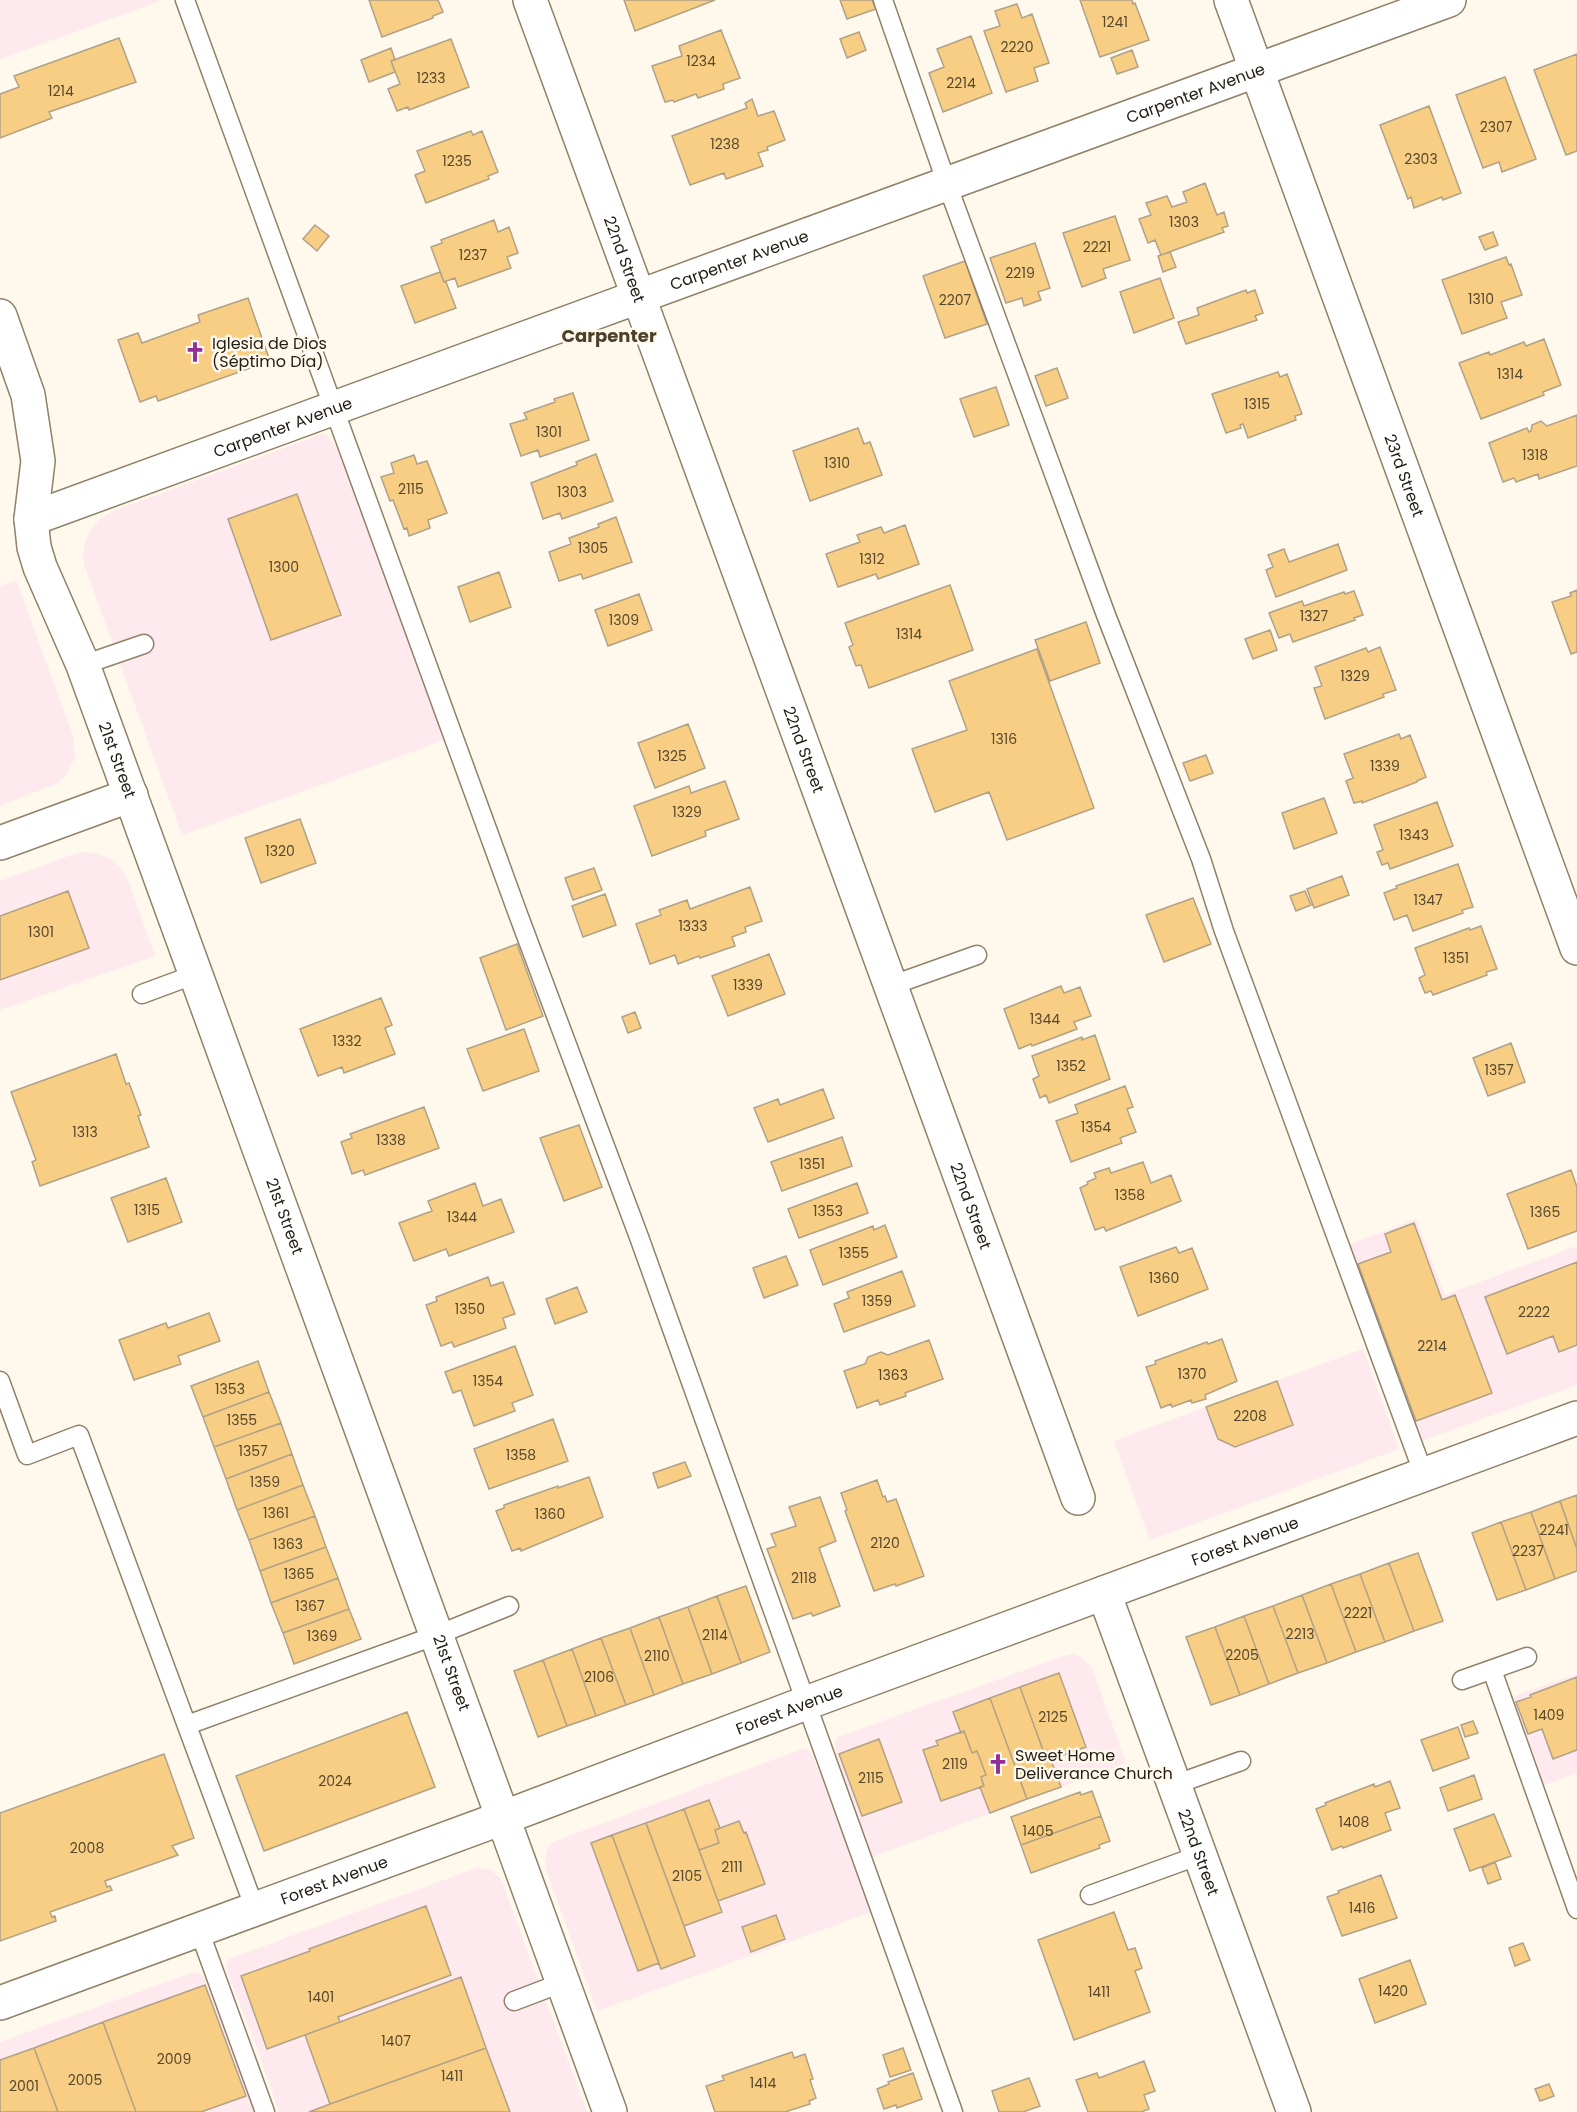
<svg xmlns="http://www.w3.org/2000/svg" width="1577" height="2112" font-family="Poppins,sans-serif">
<rect width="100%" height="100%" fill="#fff9ed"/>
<path fill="#fee9ee" d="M0 0H163L0 59Z
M325 433 343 456 445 740 182 835 85 567 83 556 85 544 89 532 99 520 113 511Z
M16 580 73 736 75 757 66 775 58 783 0 806V586Z
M80 852 95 853 109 858 120 867 128 880 155 956 0 1010V881Z
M1416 1219 1445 1295 1577 1246V1385L1421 1441 1348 1245Z
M1363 1349 1399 1449 1150 1540 1114 1441Z
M1074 1654 1081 1657 1092 1668 1126 1763 869 1858 838 1767 835 1743 838 1737 1067 1655Z
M1577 1674V1773L1541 1786 1512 1704 1515 1696Z
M805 1748 810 1750 815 1762 872 1912 597 2011 546 1869 545 1859 547 1849 553 1842Z
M477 1868 491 1870 501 1879 587 2112H279L257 2048 228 1974 226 1968 229 1959Z
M194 1972 202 1975 217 2005 257 2112H0V2042Z"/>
<path fill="#f7ce83" stroke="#b0a187" stroke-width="1.5" d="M369 0H438L443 12 433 16V18L382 37Z
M624 0H715L635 31Z
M840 0H872L876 9 847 19Z
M1080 0H1132L1133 4 1135 3 1149 40 1100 57Z
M1017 4 1022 18 1032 14 1049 63 1034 68 1038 81 1006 92 984 31 1000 26 995 11Z
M721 30 740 78 723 84 724 89 698 98 696 94 674 102 673 100 665 102 652 66 682 56 679 46Z
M859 32 866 50 847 58 840 39Z
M971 36 992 93 943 112 929 73 944 67 937 49Z
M119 38 136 82 49 112 52 118 0 138V94L19 87 14 76Z
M451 39 469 87 409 110 408 107 397 111 388 89 400 84 391 61Z
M391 48 395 60 391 61 395 72 369 82 361 60Z
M1132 50 1138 67 1117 74 1111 58Z
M1577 54V151L1566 155 1534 70Z
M1505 77 1536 159 1502 172 1499 162 1483 168 1456 95Z
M752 99 758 116 774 111 785 140 767 147 768 150 758 153 763 166 726 179 724 173 690 185 672 136 747 108 745 103Z
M1429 106 1461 193 1443 200 1442 197 1414 208 1411 197 1408 199 1380 125Z
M471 131 473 135 482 131 498 172 488 176 489 179 426 203 415 175 425 171 417 151Z
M1205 183 1217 215 1224 212 1228 226 1222 228 1224 232 1161 255 1155 240 1148 243 1139 219 1151 215 1146 203 1167 196 1172 207 1187 202 1183 192Z
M1115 216 1130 260 1103 269 1106 278 1082 287 1063 233Z
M494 220 498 232 509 227 518 253 507 257 511 268 458 287 455 278 444 282 431 247 442 243 441 240Z
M315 225 329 236 317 251 303 239Z
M1493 232 1498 245 1485 250 1479 237Z
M1035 243 1050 288 1038 292 1041 300 1024 306 1022 298 1006 303 990 258Z
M1170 252 1176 267 1163 272 1158 256Z
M1506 257 1509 265 1511 264 1522 295 1501 302 1507 318 1462 334 1442 280Z
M965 261 987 324 945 338 923 276Z
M440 272 444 282H446L456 308 415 323 401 286Z
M1160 278 1174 318 1134 333 1120 292Z
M1246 290 1247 293 1255 290 1263 313 1255 316 1257 320 1186 344 1178 322 1199 315 1197 308Z
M248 298 270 361 158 401 156 396 140 402 118 340 138 333 142 343 200 322 198 315Z
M1544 339 1561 385 1543 392 1544 395 1481 419 1459 363 1489 352 1490 355 1524 342 1526 346Z
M1057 368 1068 398 1046 406 1035 376Z
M1278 372 1280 377 1287 374 1302 414 1295 416 1296 420 1248 438 1243 424 1240 425 1241 428 1226 433 1212 394Z
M996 387 1009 425 974 437 960 399Z
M573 393 589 440 540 457 538 450 521 456 510 424 527 419 524 413 555 402 554 399Z
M1577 415V466L1539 479 1538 474 1516 482 1514 478 1503 482 1489 443 1527 428 1529 432 1531 431 1532 425 1541 421 1547 426Z
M858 428 864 444 870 442 882 475 810 501 793 451Z
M596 454 613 501 562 519 560 513 543 519 531 483 577 465 576 462Z
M414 455 417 464 427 461 447 513 428 520 430 528 409 536 407 528 404 529 393 500 390 501 381 477 394 473 391 463Z
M297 494 341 615 271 640 228 519Z
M616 517 632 562 583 579 581 574 559 581 549 552 571 544 569 538 599 527 598 524Z
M905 525 919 564 878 579 876 574 838 587 826 554 860 542 857 535 881 527 884 533Z
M1338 544 1347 570 1276 597 1266 570 1273 567 1268 555 1284 549 1289 562Z
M499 572 511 607 470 622 458 587Z
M950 585 973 650 869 688 861 665 856 666 849 647 853 645 845 623Z
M1577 590V652L1571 654 1552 602 1571 596 1570 593Z
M1354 591 1363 615 1354 618 1355 620 1293 642 1290 634 1279 638 1269 613 1302 601 1304 606 1344 592 1345 594Z
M639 594 652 630 608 646 595 610Z
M1086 622 1100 663 1050 681 1035 640Z
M1270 630 1277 650 1253 659 1245 639Z
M1380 647 1396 690 1383 694 1384 697 1325 719 1314 688 1322 686 1315 667 1366 648 1368 652Z
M1037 649 1094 808 1007 840 989 792 935 812 912 749 967 730 949 681Z
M688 724 705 768 655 788 638 743Z
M1399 734 1401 739 1410 735 1426 777 1417 781V782L1362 803V801L1354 803 1346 781 1353 778 1344 754Z
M1206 755 1213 773 1190 781 1183 763Z
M725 781 739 819 705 831 706 836 652 856 634 806 689 786 691 793Z
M1324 798 1337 833 1294 849 1282 813Z
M1437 802 1453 846 1390 869 1388 863 1382 865 1377 852 1383 850 1374 825Z
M300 819 316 863 261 883 245 838Z
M1458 864 1473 907 1462 910 1463 913 1413 931 1407 915 1394 920 1384 893 1397 888 1396 886Z
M594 868 602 890 573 900 565 878Z
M1342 876 1349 895 1314 908 1307 889Z
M750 887 762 921 745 927 746 932 732 937 735 946 700 958 699 956 678 964 675 955 650 964 636 924 661 915 659 910 687 900 690 909Z
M68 891 89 948 0 980V916Z
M1305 891 1311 905 1296 911 1290 896Z
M605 894 616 925 583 937 572 906Z
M1193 898 1211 944 1164 962 1146 915Z
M1481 926 1497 969 1486 972 1487 975 1433 995 1431 991 1425 993 1419 978 1425 975 1415 948 1469 928 1470 930Z
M517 944 543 1016 506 1030 480 958Z
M769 954 785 994 728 1016 712 976Z
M1061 986 1064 993 1080 987 1091 1016 1074 1022 1077 1029 1032 1046 1031 1044 1019 1049 1004 1009Z
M381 998 392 1025 385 1028 395 1054 344 1073 342 1067 318 1076 300 1029Z
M635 1012 641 1028 628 1033 622 1017Z
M524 1029 539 1071 483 1091 467 1049Z
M1095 1035 1110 1079 1049 1103 1046 1095 1040 1098 1033 1079 1039 1076 1032 1056 1082 1037V1040Z
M1511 1043 1525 1082 1488 1096 1473 1058Z
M116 1054 126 1084 129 1083 141 1115 138 1116 149 1147 40 1186 32 1162 36 1160 11 1092Z
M1125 1086 1133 1107 1127 1109 1136 1132 1120 1138 1122 1143 1071 1162 1056 1121 1078 1113 1075 1105Z
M823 1089 834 1118 768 1142 754 1108 778 1099 780 1105Z
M424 1107 439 1148 365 1175 363 1170 352 1174 341 1142 352 1138 350 1134Z
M579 1125 602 1187 564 1201 540 1138Z
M842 1137 852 1166 782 1191 771 1162Z
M1143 1162 1151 1183 1171 1175 1181 1201 1106 1231 1104 1227 1095 1230 1080 1188 1088 1184 1087 1182 1096 1178 1094 1173 1109 1168 1111 1173Z
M1571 1170 1577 1187V1231L1528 1249 1507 1194Z
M166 1178 182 1222 128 1242 111 1198Z
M475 1183 483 1206 501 1199 514 1232 449 1256 446 1249 414 1261 399 1223 432 1211 428 1201Z
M857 1183 868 1213 799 1238 788 1209Z
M1414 1223 1442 1300 1455 1295 1492 1393 1416 1421 1358 1264 1391 1252 1385 1234Z
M885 1225 897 1257 823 1285 810 1250 873 1226 874 1230Z
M1176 1247 1179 1253 1192 1248 1208 1289 1138 1316 1120 1267Z
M786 1256 798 1285 764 1298 753 1268Z
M1577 1262V1345L1559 1352 1553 1336 1507 1354 1485 1297Z
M902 1271 915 1306 844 1332 834 1304 849 1298 847 1292Z
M488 1277 491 1286 503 1282 515 1314 503 1318 506 1328 454 1347 452 1342 441 1346 426 1305 437 1301 436 1297Z
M577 1287 587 1312 555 1324 546 1299Z
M209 1313 220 1341 178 1356 181 1364 134 1380 119 1340 166 1323 168 1328Z
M1222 1339 1237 1381 1205 1395 1206 1399 1192 1403 1191 1400 1172 1407 1171 1404 1161 1408 1146 1367 1156 1364 1155 1361 1207 1342 1208 1344Z
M929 1340 943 1379 905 1393 906 1396 880 1405 878 1400 857 1408 844 1371 865 1364 868 1357 881 1352 888 1355Z
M515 1346 533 1395 512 1403 515 1411 474 1426 461 1390 453 1393 445 1372Z
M258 1361 269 1392 203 1417 191 1386Z
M1277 1381 1293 1425 1235 1447 1218 1439 1206 1407Z
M269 1392 281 1423 214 1447 203 1417Z
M553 1419 568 1461 489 1489 474 1449Z
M281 1423 292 1454 226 1479 214 1447Z
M292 1454 303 1485 237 1510 226 1479Z
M685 1462 691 1476 658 1488 653 1473Z
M589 1477 603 1517 521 1551 520 1548 512 1551 496 1511 504 1508V1505L558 1486V1488Z
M877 1480 883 1497 885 1496 887 1502 896 1499 924 1576 896 1586 895 1584 874 1591 845 1511 847 1510 841 1493Z
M303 1485 315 1516 249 1540 237 1510Z
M1577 1495V1549L1560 1501Z
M820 1497 836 1541 819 1548 840 1606 813 1616 811 1613 793 1619 767 1549 776 1546 771 1534 796 1526 789 1507Z
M1560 1501 1577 1549V1571L1555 1579 1531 1512Z
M1531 1512 1555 1579 1526 1590 1501 1522Z
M315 1516 326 1547 260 1571 249 1540Z
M1501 1522 1526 1590 1497 1600 1472 1533Z
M326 1547 338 1578 271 1603 260 1571Z
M1418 1553 1443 1621 1414 1631 1389 1563Z
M1389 1563 1414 1631 1385 1642 1360 1574Z
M1360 1574 1385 1642 1356 1652 1331 1584Z
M338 1578 349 1609 283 1633 271 1603Z
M1331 1584 1356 1652 1327 1663 1302 1595Z
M746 1586 770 1652 741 1663 717 1596Z
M1302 1595 1327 1663 1298 1673 1273 1606Z
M717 1596 741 1663 712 1674 688 1607Z
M1273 1606 1298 1673 1269 1684 1244 1616Z
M688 1607 712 1674 683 1684 659 1617Z
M349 1609 361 1639 294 1664 283 1633Z
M1244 1616 1269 1684 1240 1695 1215 1627Z
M659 1617 683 1684 654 1695 630 1628Z
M1215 1627 1240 1695 1211 1705 1186 1637Z
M630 1628 654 1695 626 1705 601 1638Z
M601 1638 626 1705 596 1716 572 1649Z
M572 1649 596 1716 567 1726 543 1660Z
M543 1660 567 1726 538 1737 514 1671Z
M1059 1673 1086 1747 1047 1761 1020 1687Z
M1577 1677V1750L1553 1759 1542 1729 1528 1734 1516 1702 1531 1697 1530 1695Z
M1020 1687 1047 1761 1051 1760 1061 1787 1027 1799 990 1698Z
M990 1698 1027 1799 990 1813 980 1787 984 1786 981 1777 986 1775 977 1751 972 1753 964 1731 961 1733 953 1712Z
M407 1712 435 1787 264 1851 236 1776Z
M1473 1721 1478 1733 1465 1737 1461 1725Z
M1458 1727 1469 1758 1433 1771 1421 1740Z
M964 1731 972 1753 977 1751 986 1775 981 1777 984 1786 941 1801 923 1750 938 1745 936 1741Z
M879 1739 902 1802 862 1816 839 1754Z
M164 1754 194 1838 172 1846 178 1855 105 1881 107 1887 110 1886 112 1890 50 1912 52 1917 55 1916 56 1921 0 1941V1813Z
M1474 1775 1482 1799 1448 1811 1440 1788Z
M1390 1781 1400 1808 1385 1813 1391 1830 1343 1848 1342 1846 1332 1850 1316 1809 1326 1805 1325 1803 1374 1784 1375 1787Z
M1092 1791 1101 1816 1021 1845 1011 1817 1080 1792 1081 1795Z
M709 1800 720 1828 715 1830 719 1843 699 1850 684 1809Z
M684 1809 722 1912 684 1926 646 1823Z
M1494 1814 1511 1856 1470 1871 1454 1829Z
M1101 1816 1110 1841 1099 1845 1100 1848 1031 1873 1021 1845Z
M739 1821 744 1833 746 1832 765 1884 718 1901 699 1850 719 1843 715 1830Z
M646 1823 695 1956 661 1969 612 1835Z
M612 1835 659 1963 638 1971 591 1843Z
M1495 1862 1501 1879 1488 1884 1482 1868Z
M1381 1875 1397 1918 1342 1936 1327 1897 1339 1893 1338 1891Z
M426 1906 451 1975 338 2017 340 2022 267 2049 241 1976 310 1951 309 1949Z
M1114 1912 1128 1950 1135 1948 1142 1968 1135 1971 1150 2012 1074 2040 1038 1940Z
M776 1915 785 1939 751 1952 742 1927Z
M1523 1943 1530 1960 1515 1966 1509 1948Z
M1410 1960 1426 2004 1375 2023 1359 1979Z
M461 1977 486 2048 330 2104 305 2035Z
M205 1985 246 2096 201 2112H136L103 2022Z
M103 2022 136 2112H58L34 2048Z
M34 2048 58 2112H0V2060Z
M486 2048 510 2112H309L330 2104Z
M903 2048 911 2070 890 2077 883 2055Z
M792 2052 794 2058 805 2054 813 2079 810 2080 816 2098 809 2101 810 2104 785 2112H715L706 2086 724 2080 722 2076Z
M1144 2061 1155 2091 1144 2095 1149 2109 1141 2112H1088L1076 2080 1097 2073 1099 2078Z
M913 2073 922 2099 897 2108 896 2105 884 2109 877 2089 889 2084 888 2082Z
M1029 2078 1040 2106 1023 2112H999L992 2091Z
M1549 2084 1554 2096 1540 2101 1535 2089Z"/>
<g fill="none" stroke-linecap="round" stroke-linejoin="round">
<g stroke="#908168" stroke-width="21">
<path id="lane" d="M185 0 518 914 639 1237 953 2112
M883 0 947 184 1106 615 1201 859 1224 931 1424 1475
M83 665 144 644
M890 986 977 955
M142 994 196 974
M0 1381 27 1455 79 1435 255 1909
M1492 1670 1577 1909
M1462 1680 1527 1657
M187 1725 437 1635 509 1606
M1174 1785 1241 1761
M1090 1895 1200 1855
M199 1930 265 2112
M514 2001 564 1982"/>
</g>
<g stroke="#908168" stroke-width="36">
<g id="street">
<path id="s1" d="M530 0 1078 1498"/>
<path id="s2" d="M1231 0 1577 948"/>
<path id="s3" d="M0 316 28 395 38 461 31 519 34 547 40 567 83 665C259 1147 438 1628 610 2112"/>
<path id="s4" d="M31 519 1449 0"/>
<path d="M0 843 131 795"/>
<path id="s5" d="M1104 1593 1294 2112"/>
</g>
</g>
<g stroke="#908168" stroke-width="36">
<g id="secondary">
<path id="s6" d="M0 2003 505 1817 806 1703 1577 1418"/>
</g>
</g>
<use href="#lane" stroke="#fff" stroke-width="18"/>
<use href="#street" stroke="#fff" stroke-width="33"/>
<use href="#secondary" stroke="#fff" stroke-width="33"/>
</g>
<defs>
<g id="church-bare" transform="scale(1.62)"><path d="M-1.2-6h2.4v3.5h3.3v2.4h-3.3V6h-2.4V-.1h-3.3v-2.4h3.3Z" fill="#902f97" stroke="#fff9ed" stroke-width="2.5" paint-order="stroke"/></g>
</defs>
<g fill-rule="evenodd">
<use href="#church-bare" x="195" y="352"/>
<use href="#church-bare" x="998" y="1764"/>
</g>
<g text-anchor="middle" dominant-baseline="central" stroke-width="5" stroke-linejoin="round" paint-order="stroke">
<g font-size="14" fill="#57482e">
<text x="1115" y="22">1241</text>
<text x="1017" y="47">2220</text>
<text x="701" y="61">1234</text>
<text x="431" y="78">1233</text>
<text x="961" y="83">2214</text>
<text x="61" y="91">1214</text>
<text x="1496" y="127">2307</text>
<text x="725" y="144">1238</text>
<text x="1421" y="159">2303</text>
<text x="457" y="161">1235</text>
<text x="1184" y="222">1303</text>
<text x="1097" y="247">2221</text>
<text x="473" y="255">1237</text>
<text x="1020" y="273">2219</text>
<text x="1481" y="299">1310</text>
<text x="955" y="300">2207</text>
<text x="1510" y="374">1314</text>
<text x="1257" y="404">1315</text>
<text x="549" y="432">1301</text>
<text x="1535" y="455">1318</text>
<text x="837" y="463">1310</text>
<text x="411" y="489">2115</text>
<text x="572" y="492">1303</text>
<text x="593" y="548">1305</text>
<text x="872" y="559">1312</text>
<text x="284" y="567">1300</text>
<text x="1314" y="616">1327</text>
<text x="624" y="620">1309</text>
<text x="909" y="634">1314</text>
<text x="1355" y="676">1329</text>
<text x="1004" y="739">1316</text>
<text x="672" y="756">1325</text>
<text x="1385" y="766">1339</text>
<text x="687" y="812">1329</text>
<text x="1414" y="835">1343</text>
<text x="280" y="851">1320</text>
<text x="1428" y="900">1347</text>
<text x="693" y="926">1333</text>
<text x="41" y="932">1301</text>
<text x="1456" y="958">1351</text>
<text x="748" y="985">1339</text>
<text x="1045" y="1019">1344</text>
<text x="347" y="1041">1332</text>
<text x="1071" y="1066">1352</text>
<text x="1499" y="1070">1357</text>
<text x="1096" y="1127">1354</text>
<text x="85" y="1132">1313</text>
<text x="391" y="1140">1338</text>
<text x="812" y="1164">1351</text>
<text x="1130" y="1195">1358</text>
<text x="147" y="1210">1315</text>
<text x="828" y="1211">1353</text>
<text x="1545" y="1212">1365</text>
<text x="462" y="1217">1344</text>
<text x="854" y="1253">1355</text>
<text x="1164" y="1278">1360</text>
<text x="877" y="1301">1359</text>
<text x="470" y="1309">1350</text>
<text x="1534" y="1312">2222</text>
<text x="1432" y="1346">2214</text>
<text x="1192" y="1374">1370</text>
<text x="893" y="1375">1363</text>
<text x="488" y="1381">1354</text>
<text x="230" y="1389">1353</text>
<text x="1250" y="1416">2208</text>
<text x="242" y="1420">1355</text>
<text x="253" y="1451">1357</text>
<text x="521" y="1455">1358</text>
<text x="265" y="1482">1359</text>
<text x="276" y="1513">1361</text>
<text x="550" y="1514">1360</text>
<text x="1554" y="1530">2241</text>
<text x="885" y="1543">2120</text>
<text x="288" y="1544">1363</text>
<text x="1528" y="1551">2237</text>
<text x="299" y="1574">1365</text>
<text x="804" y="1578">2118</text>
<text x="310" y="1606">1367</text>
<text x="1358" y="1613">2221</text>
<text x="1300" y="1634">2213</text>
<text x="715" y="1635">2114</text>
<text x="322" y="1636">1369</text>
<text x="1242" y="1655">2205</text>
<text x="657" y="1656">2110</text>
<text x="599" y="1677">2106</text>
<text x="1549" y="1715">1409</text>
<text x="1053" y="1717">2125</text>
<text x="955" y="1764">2119</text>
<text x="871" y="1778">2115</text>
<text x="335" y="1781">2024</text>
<text x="1354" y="1822">1408</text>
<text x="1038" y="1831">1405</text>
<text x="87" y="1848">2008</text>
<text x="732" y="1867">2111</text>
<text x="687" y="1876">2105</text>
<text x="1362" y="1908">1416</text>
<text x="1393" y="1991">1420</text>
<text x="1099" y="1992">1411</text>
<text x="321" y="1997">1401</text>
<text x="396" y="2041">1407</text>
<text x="174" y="2059">2009</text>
<text x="452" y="2076">1411</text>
<text x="85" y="2080">2005</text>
<text x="763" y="2083">1414</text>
<text x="24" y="2086">2001</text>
</g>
<g font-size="16" fill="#221c12" stroke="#fff9ed">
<text stroke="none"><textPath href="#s4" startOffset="1240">Carpenter Avenue</textPath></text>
<text stroke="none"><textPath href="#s1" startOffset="276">22nd Street</textPath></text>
<text stroke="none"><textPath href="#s4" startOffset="754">Carpenter Avenue</textPath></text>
<text stroke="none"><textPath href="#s4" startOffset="268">Carpenter Avenue</textPath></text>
<text stroke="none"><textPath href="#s2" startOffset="506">23rd Street</textPath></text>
<text stroke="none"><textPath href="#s1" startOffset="798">22nd Street</textPath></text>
<text stroke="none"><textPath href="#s3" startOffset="466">21st Street</textPath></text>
<text stroke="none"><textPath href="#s1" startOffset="1284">22nd Street</textPath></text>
<text stroke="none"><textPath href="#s3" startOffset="952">21st Street</textPath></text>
<text stroke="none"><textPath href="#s6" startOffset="1328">Forest Avenue</textPath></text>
<text stroke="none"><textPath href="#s3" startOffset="1438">21st Street</textPath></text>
<text stroke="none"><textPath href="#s6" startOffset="842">Forest Avenue</textPath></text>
<text stroke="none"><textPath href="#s5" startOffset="276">22nd Street</textPath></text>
<text stroke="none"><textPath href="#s6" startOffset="356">Forest Avenue</textPath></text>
</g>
<g font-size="16" fill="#221c12" stroke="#fff9ed" text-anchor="start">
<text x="212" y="343">Iglesia de Dios<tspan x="212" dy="18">(Séptimo Día)</tspan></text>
<text x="1015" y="1755">Sweet Home<tspan x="1015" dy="18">Deliverance Church</tspan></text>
</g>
<g font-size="18" font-weight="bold" fill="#4d4029" stroke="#fff9ed">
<text x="609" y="335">Carpenter</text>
</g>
</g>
</svg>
